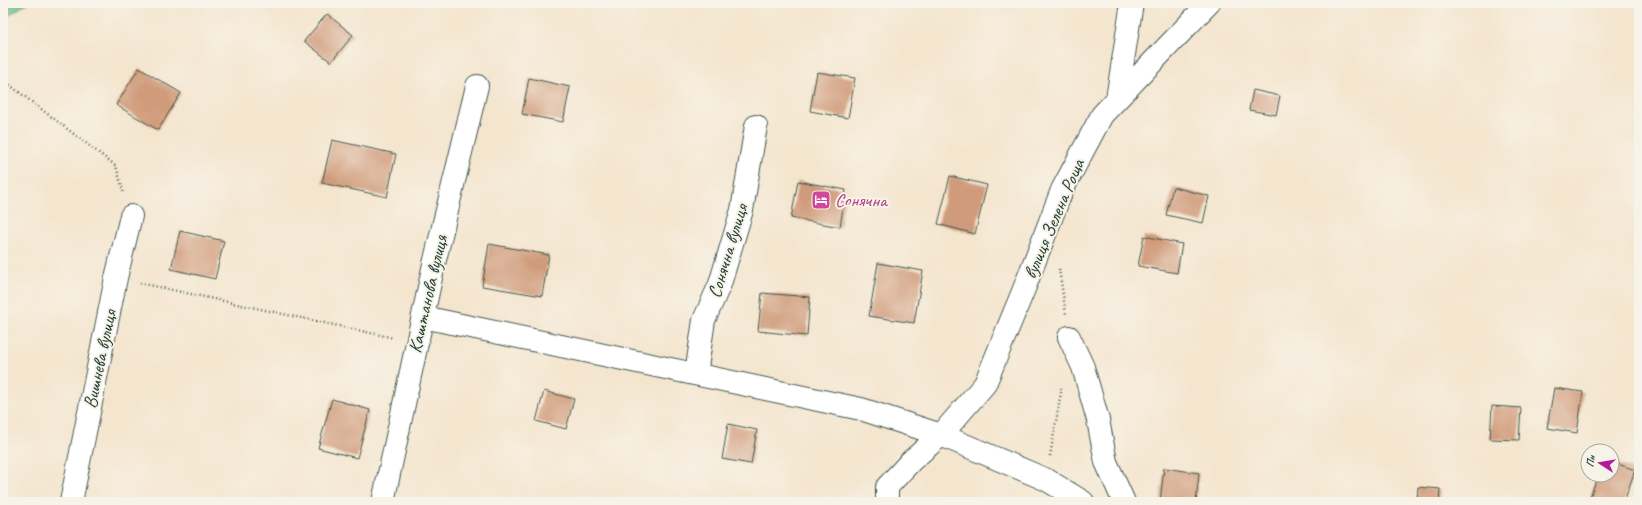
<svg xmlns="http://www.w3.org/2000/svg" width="1642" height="505" font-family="Caveat,sans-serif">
<defs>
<pattern id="forest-firs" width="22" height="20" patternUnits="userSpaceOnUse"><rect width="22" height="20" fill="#6cbe8a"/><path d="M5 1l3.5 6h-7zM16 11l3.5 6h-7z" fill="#589c72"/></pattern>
</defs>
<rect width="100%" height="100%" fill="#f7f3e8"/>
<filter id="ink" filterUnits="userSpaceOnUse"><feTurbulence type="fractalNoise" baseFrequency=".025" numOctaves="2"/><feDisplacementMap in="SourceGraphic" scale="8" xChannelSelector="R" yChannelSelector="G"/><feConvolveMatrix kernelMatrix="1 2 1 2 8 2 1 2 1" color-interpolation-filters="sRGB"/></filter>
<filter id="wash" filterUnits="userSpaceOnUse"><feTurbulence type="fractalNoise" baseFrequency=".012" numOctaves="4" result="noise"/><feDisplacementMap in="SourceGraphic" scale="16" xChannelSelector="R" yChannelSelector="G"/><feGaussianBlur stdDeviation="0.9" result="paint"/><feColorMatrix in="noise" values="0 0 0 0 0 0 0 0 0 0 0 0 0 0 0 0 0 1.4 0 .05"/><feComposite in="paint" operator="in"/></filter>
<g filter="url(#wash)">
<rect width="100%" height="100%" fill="#f4e5ce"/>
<path fill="url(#forest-firs)" stroke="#467e5f" d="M3 3H27L3 20Z"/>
<g id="blocks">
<path fill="#d09b7a" d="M327 14 353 35 331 62 304 41Z
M139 68 181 93 158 130 116 105Z
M817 72 855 78 848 118 810 111Z
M529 78 570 87 563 122 522 114Z
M1253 90 1280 96 1276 115 1249 110Z
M332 140 396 154 387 197 322 183Z
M950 176 987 185 975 234 938 224Z
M798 181 846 190 840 227 791 218Z
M1173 187 1209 196 1203 223 1166 215Z
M180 231 224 241 215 279 171 269Z
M1144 236 1182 244 1177 273 1138 266Z
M489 244 549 255 542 296 482 286Z
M878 263 923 271 914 323 869 316Z
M762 293 810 297 807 336 758 331Z
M1554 388 1583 392 1577 433 1547 428Z
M544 391 574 399 566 429 536 421Z
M332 399 370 410 357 458 318 448Z
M1492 406 1521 408 1519 440 1490 439Z
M728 424 757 430 751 464 722 459Z
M1612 462 1635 470 1624 502H1595L1589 500 1598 475H1612Z
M1164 468 1199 473 1196 502H1160Z
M1418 487 1440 489 1439 502H1417Z"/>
</g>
</g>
<g filter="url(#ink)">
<use href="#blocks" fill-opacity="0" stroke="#3f564b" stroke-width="1"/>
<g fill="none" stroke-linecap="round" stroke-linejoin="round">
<g stroke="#3f564b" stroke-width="24">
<path id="minor" d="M1117 99 1132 3
M423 317 861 409 941 435 1047 480 1083 502
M1069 337 1083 367 1098 420 1106 462 1124 502
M696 374 704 320 720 284 742 210 756 126
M71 502 116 278 131 216
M383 502 434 264 477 86
M887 502V487L911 461 941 435 985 384 1024 289 1062 190 1102 115 1209 3"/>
</g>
<path stroke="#3f564b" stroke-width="2.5" stroke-dasharray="1 3" stroke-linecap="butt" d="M3 80 116 166 124 194
M1059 269 1066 314
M140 283 394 338
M1050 456 1062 386"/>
<use href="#minor" stroke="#fff" stroke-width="22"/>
</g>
</g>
<defs>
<g id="hotel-square" transform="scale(1)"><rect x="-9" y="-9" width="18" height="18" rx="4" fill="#d1479c" stroke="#f7f3e8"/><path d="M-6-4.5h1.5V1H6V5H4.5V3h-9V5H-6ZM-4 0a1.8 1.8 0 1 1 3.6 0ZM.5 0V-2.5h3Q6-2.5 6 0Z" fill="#fff"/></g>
</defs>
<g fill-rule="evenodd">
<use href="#hotel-square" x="821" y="200"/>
</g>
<g text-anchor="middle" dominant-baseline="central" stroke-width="4" stroke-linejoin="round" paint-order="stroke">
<g font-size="19" fill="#b23c85" stroke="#f7f3e8" text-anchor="start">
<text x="835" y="200">Сонячна</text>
</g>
<g font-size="19" fill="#1f3d34" stroke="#f7f3e8">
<text transform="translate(1054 219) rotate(-67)">вулиця Зелена Роща</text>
<text transform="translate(728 251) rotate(-73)">Сонячна вулиця</text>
<text transform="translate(428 294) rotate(-77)">Каштанова вулиця</text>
<text transform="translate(100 359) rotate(-78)">Вишнева вулиця</text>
</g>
</g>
<rect width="1642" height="505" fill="none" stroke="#f7f3e8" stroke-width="16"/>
<g transform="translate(1600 463) rotate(282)"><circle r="19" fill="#f7f3e8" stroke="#a1aaa0"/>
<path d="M0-3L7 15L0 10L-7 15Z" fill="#b5179e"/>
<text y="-6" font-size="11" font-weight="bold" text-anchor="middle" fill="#1f3d34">Пн</text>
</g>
</svg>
